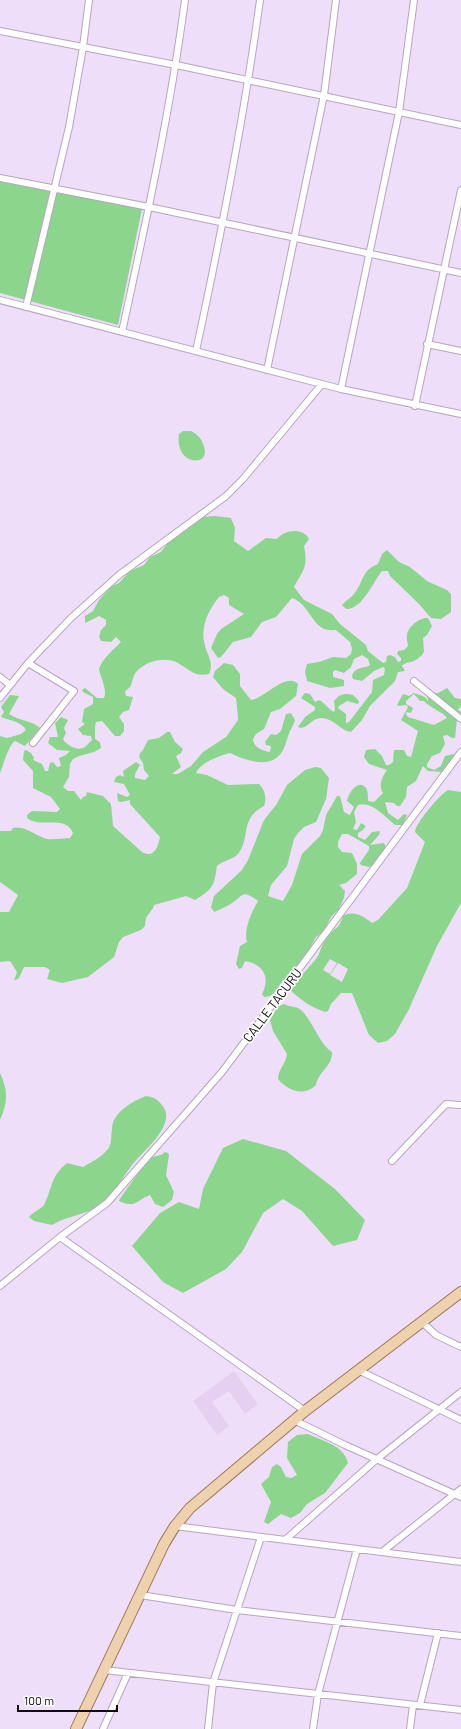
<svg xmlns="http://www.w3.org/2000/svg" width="461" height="1729" font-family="Barlow,sans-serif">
<rect width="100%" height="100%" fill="#efdefa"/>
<path fill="#e5d0f2" d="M234 1371 258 1404 245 1414 229 1391 212 1402 229 1426 217 1435 193 1401Z"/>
<path fill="#8cd58d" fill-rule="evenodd" d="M0 181 142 209 118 325 0 293Z
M183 431H191C197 434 201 438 203 444 214 468 174 467 179 434Z
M215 516 231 518 235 528 234 541 248 551 266 538 277 539C284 530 303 527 309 539L304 546C308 567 304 569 294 587L304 600 332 614 340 624 366 645 368 651 383 663 386 662 387 656 390 655 395 657 398 662 401 661V658L397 654 398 651 404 650 408 646C408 642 406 640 407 636 407 627 420 617 428 618L432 626 427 635 423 638 424 652C414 666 409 659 402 666L405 671 398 672 395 681 370 706 362 720 351 732C339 730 333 717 320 718 312 719 308 727 301 728L298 727 305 717 315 710V707L301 698 305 693 310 694 315 702 320 700 333 712 335 710 334 701C340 694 344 693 353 695L359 701 358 704 347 701 339 706 338 708 346 714V723L349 722 372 692 373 680 384 675 385 669 383 667 374 671 362 681 353 679 352 676C355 666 364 669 370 665L368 659 362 655 354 659 351 667 344 673 335 670 333 672V677L344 680V686L330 688 307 681 305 672 307 664 319 662 333 657 346 658 351 654 352 649 350 642 336 630C311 633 313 606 292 598L276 617 262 622 251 637 233 642 221 657 218 658 211 648 217 634 221 629 244 614 229 605V598L224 595 219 597C209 609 201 625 204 641 205 653 215 661 209 674 194 677 190 670 178 663 166 656 146 661 137 671 133 675 133 680 131 685 130 688 127 689 125 692L126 696 133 697 129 710 123 712 119 717 124 724V731L120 736H115L102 721 96 722 95 727V739L100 742 101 748 94 752 79 756 73 759 70 764 69 777 63 787 68 791H74L81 800 83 797 86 796 87 792 103 796 111 804 113 826 142 852C154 859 158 847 160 837L130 804V800L121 802 118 801 117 793 127 797 130 795 124 784 114 782 116 777 120 775 124 777 123 771 136 762 140 765 135 774V778L145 780 149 776 144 770 143 763 139 757 140 753 143 750 148 740 159 738 167 732H170L175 742 183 749 181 753 176 756 181 767 172 774H178L191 766 203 752 226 737 238 720V717L236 698 223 689 213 677 215 671 224 663 233 665 240 674V686L251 700C266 698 285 672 298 684L296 696 280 709 271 712 264 729 256 734 253 739C253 747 263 751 270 752L271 746 266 745 265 742 271 734 276 735 281 731 286 714 291 713 295 720C294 724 292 727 290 731 287 738 286 745 282 752 270 770 245 760 230 753 219 756 201 762 196 773L207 775 228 785 259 784C265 790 267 798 264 806 239 819 251 838 238 854 233 860 223 860 217 866 214 886 213 889 195 900L186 896 154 905 153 908 146 918 145 926 141 930 123 937 119 942 114 957 88 977 62 983 47 979 50 970 45 967H24L19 978 14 981 17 972 10 961 0 962V912H9L18 895 0 882V831H11L13 828C26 825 35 836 47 839 54 840 63 838 70 838L73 833C65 814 41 829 27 818V815L32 811 57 812 60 809 51 797 33 788V771L23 760 24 751 26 750 31 753 34 758 33 760 42 764 45 771H48L50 763 53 762 57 767 61 766 59 758 66 755 70 751 57 750 48 743 50 737H58L55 723 61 717 68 720 64 728 66 733 63 739C66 745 78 752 85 747 88 745 89 742 92 740L91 736 83 735 78 729 85 724 82 722 84 709 93 704V697L83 692 82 690 85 688 97 698H104C108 690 99 673 99 669 102 659 114 649 121 642L116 637 111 642 101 641 99 637 101 630 106 625V620L99 616 85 623V616L93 611 99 600 112 586 119 583 130 571 144 565 150 557 161 552 174 535 185 530 201 517Z
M387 550 399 562 410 567 427 581 447 590 451 594V612L441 619 431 618 419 604 390 576 388 571H382C373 582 362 610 346 609L342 605C346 600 353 597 356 591 364 580 362 570 378 564L382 554Z
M447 688 455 698 461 699V706L458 710 461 712V717L457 719 455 738H452L447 735 443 736 445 744 440 753 432 756 427 764V767L434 770 441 766 445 756 454 754V758L442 772 428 771 423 766 416 781 407 787 406 797 400 806H397L394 803 385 802 388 813 398 820 404 814 407 815 403 825H395C385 817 372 801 358 805L354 812 356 822 353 829 357 830 361 823 366 826 363 830 358 833V837L365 840 372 832 380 831 379 835 370 845 384 843 386 847 374 864 369 867 361 865 360 863 369 850V846L348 834H342L338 842V847L342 852 352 853 357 864V874L346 883 339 885 345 891 344 898 339 909 331 917 323 932 316 937 305 957 282 982 275 992 270 996 264 997 262 994C271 977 263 964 245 961L242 968 239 969 236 964 240 946 247 942C243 931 252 911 258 901 242 889 244 895 232 903 226 907 220 909 214 912L211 907 214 896 242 870 248 860 264 820 276 805 287 785 305 770 315 767 321 768 329 778 326 799 316 822 304 827 298 833 294 839 287 866 271 885 268 896 283 901 292 885 302 854 320 836 323 830 326 815 337 796H340L344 812 350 815 354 807 347 801C348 794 358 778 366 788 368 791 368 797 368 801L374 802 383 793C378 786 382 777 387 770L369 764 364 757 366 750 375 749 382 756 386 765H389L393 762 394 750H404L407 756 411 757 418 731 401 720 408 707 406 705 399 706 397 705 403 694 409 696 414 693 425 697 428 701 427 693H438ZM414 694 420 701H424C431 709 442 711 447 718L434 725 408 717 406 714 407 712 411 713 413 708 406 704V701Z
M10 695 19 696 9 714C19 721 32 720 40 728L25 746 15 741C9 744 3 766 0 773V736L7 738 21 734 26 730C22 722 9 720 1 717L4 712 1 707Z
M448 790 461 792V903L437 946 409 1009 395 1034 387 1041 378 1043 369 1035 352 993H341L331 1004 328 1011 325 1012C312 1008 301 1000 291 991 296 978 316 962 319 954 321 947 324 941 329 935 337 925 338 931 343 916 354 910 363 916 372 923L378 920 407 888 425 842 415 832C415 824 440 794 448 790ZM330 959 337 963 330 974 323 970ZM338 963 348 969 342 982 330 975Z
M284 1004C289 1007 297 1006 301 1010 313 1021 319 1044 332 1052 333 1066 318 1072 316 1085 304 1097 288 1091 278 1079 278 1069 286 1064 287 1054L273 1031 270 1020 278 1006Z
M0 1073C8 1090 8 1102 0 1120Z
M146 1096C154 1097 157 1099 162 1105 178 1124 143 1151 132 1165 121 1179 113 1197 97 1207 85 1215 66 1216 52 1225L34 1221 29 1217C33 1212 41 1209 44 1205 53 1187 50 1177 67 1163L83 1167C91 1162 102 1157 108 1149 112 1144 111 1135 112 1128 113 1112 133 1101 146 1096Z
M243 1139 286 1151 335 1189 365 1220 357 1240 333 1246 302 1211 283 1199 263 1213 242 1252 226 1269 183 1293 163 1282 132 1246 160 1213 179 1202 199 1209 203 1189 223 1148Z
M165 1152 168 1153 169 1155 166 1175 174 1192 172 1200 163 1207 155 1204 150 1195C136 1200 136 1209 119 1201 121 1196 147 1161 151 1158 156 1155 160 1157 165 1152Z
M308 1434C322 1441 344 1445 348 1463L325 1493 307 1504 300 1513 291 1518 281 1514 268 1524 264 1522 271 1502 261 1484 269 1477 272 1467 277 1464 281 1467 286 1477 291 1478 297 1475 287 1458 288 1442 297 1435Z"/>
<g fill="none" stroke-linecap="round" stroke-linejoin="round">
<g stroke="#b6a5bf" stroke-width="8">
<path id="minor" d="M0 31 176 65 461 125
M0 178 149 207 461 273
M0 300 341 389 461 414
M26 307 69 127 83 47 89 0
M122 332C146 222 170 112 185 0
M427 344 461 351
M196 351C221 235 244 118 260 0
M267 370 324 95 336 0
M341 389 399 112 414 0
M415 406 461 190
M28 663 74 691 33 743
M0 677 10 685
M414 681 461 719
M0 698 28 663 71 618 119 575 226 496 243 479 322 384
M392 1161 446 1104 461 1105
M60 1237 305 1411
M0 1286 60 1237 107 1203 222 1072 461 752
M422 1322 436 1335 461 1347
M358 1370 461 1420
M294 1420 345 1445 461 1497
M175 1526 461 1562
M285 1540 377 1459 461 1392
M382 1552 461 1489
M140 1595 237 1610 461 1636
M104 1670 461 1710
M420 1705 438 1633
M103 1729 128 1673
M208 1729 213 1683 261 1537
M313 1729 318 1694 357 1549
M410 1729 413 1705"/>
</g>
<g stroke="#997854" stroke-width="12">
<path id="primary" d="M76 1729 164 1544 175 1526 190 1508 305 1411 461 1292"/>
</g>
<use href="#minor" stroke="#fff" stroke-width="6"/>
<use href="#primary" stroke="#eed2ad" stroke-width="10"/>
</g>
<g text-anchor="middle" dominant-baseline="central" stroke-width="3.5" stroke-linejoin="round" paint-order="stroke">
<g font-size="13" fill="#0f0912" stroke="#fff">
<text transform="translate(272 1005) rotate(-53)">CALLE TACURU</text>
</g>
</g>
<path d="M18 1705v6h99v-6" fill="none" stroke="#0f0912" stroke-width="2"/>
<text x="24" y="1705" font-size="12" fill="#0f0912" stroke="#ffffff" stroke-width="3" paint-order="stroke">100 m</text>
</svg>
